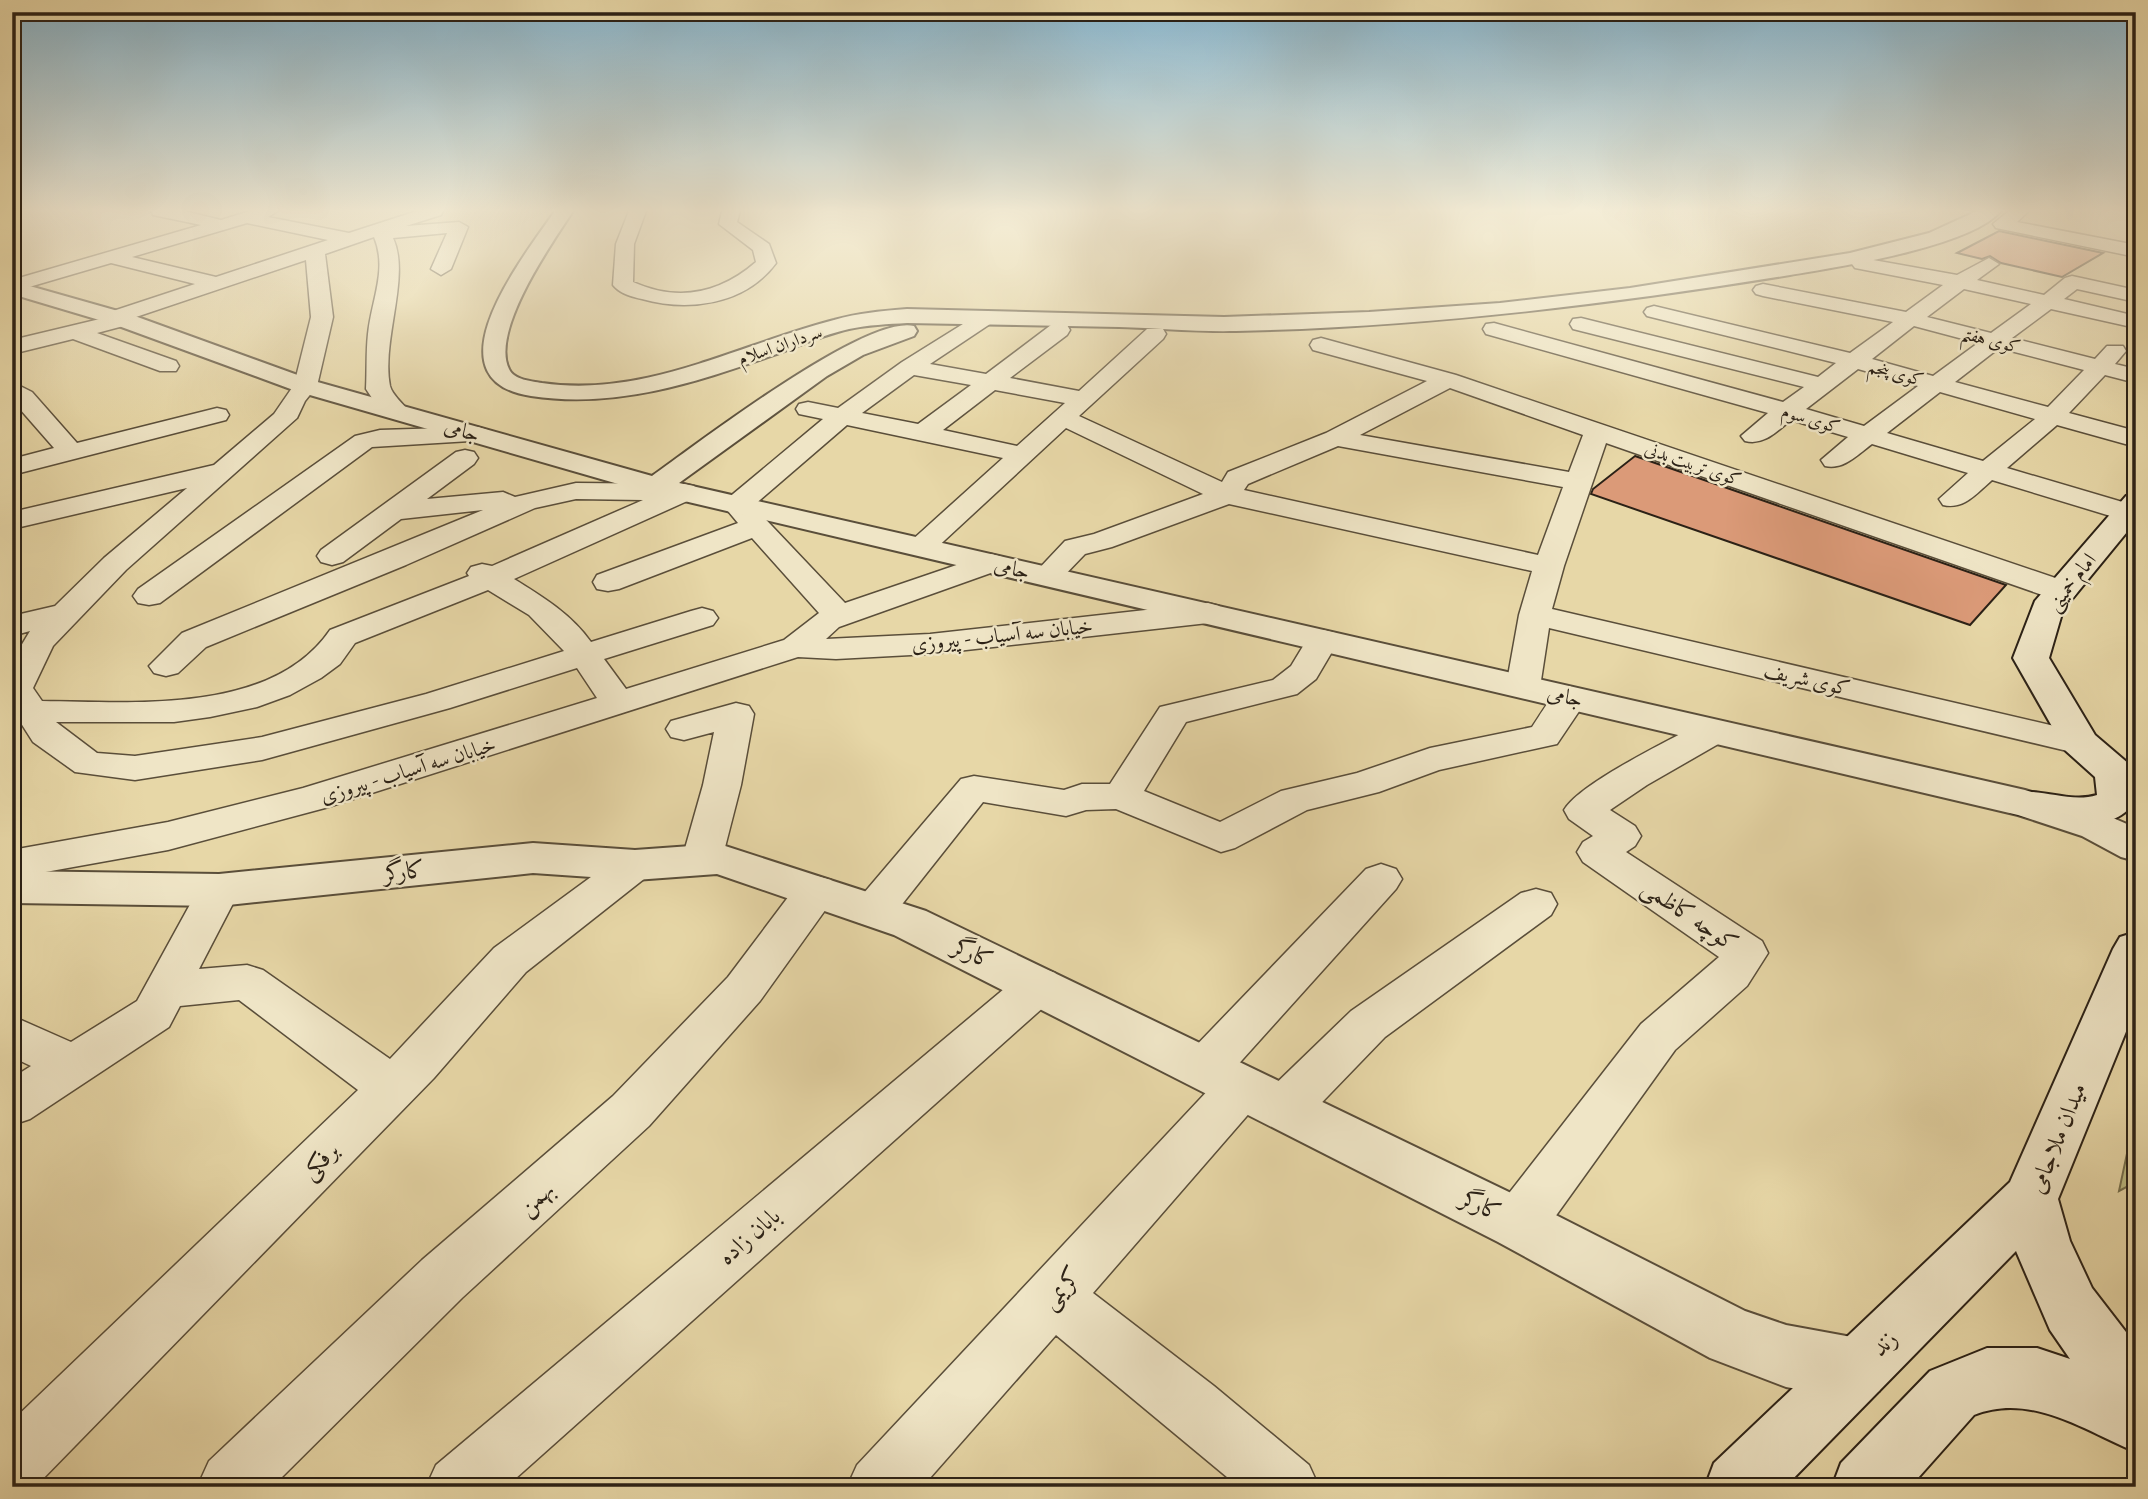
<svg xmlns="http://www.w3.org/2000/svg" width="2148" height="1499" font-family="Alegreya,Amiri,serif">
<rect width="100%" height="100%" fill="#e7d7a7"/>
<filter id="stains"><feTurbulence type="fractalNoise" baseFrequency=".00286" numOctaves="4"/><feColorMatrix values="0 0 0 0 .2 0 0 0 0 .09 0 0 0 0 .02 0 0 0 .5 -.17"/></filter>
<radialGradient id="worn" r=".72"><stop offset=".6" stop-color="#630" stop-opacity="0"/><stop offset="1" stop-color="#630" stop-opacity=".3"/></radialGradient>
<path fill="#bdbc82" stroke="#746e4c" stroke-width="2" d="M2136 1115V1182L2119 1191 2135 1116Z"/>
<path fill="#db9a78" stroke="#2b2116" stroke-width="2" d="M1999 231 2103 253 2062 277 2001 263 1990 256 1982 259 1957 253Z
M1635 456 2006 585 1970 625 1591 494 1593 489Z"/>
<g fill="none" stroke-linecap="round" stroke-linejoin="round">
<g stroke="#5a4e3a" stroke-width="3">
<path id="minor" d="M151 211H184L221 220 250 211H278L268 217 349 233 417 211H443L441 215 406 226 459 222 468 227 451 269 441 275 431 269 447 233 393 238C411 277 381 340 390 386 392 395 404 404 409 412L406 417C386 422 376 404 366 389 367 371 366 352 368 334 371 301 388 270 374 237L325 254 333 317 317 386 305 401 297 418 126 570 53 646 33 688 42 701C133 702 272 715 330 630L469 576 467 573 471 567 482 564 492 566 643 500 576 499 535 508 406 565 206 647 178 673 166 676 154 673 149 666 182 633 483 510 401 519 343 562 332 565 321 562 317 556 321 550 456 452 465 450 474 452 478 458 474 464 427 499 503 492 515 497 576 483 684 484 694 486 698 492 694 498 514 579C543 597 571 614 591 642L691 611 702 608 713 611 718 618 713 625 604 659 626 689 784 640 819 613 752 538 619 589 608 591 597 589 593 582 597 575 738 523 723 505 727 499 823 419 799 414 796 409 799 404 808 402 838 408 902 362 979 314H993L997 318 993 322 930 364 986 374 1051 325H1067L1070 330 1067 335 1010 378 1079 391 1147 329H1163L1166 334 1163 339 1079 416 1222 482 1228 472 1326 433 1427 381 1313 350 1310 345 1313 340 1321 338 1456 375 2073 584 2078 591 2073 598 2062 600 2051 598 1606 443 1564 566 1552 609 2080 732 2093 735 2098 743 2093 751 2080 754 1549 628 1540 687 1535 694 1523 697 1511 694 1506 687 1519 615 1532 571 1229 504 1112 547 1085 554 1058 582 1047 585 1036 582 1032 576 1065 541 1094 534 1203 494 1066 428 931 553 921 556 911 553 906 547 911 541 1003 458 847 425 753 506 845 603 980 557 991 554 1002 557 1006 563 1002 569 839 627 826 639 930 634 1208 603 1219 606 1224 613 1219 620 1208 623 930 654 836 659 798 657 325 808 168 850 12 878V850L168 822 303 788 597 698 577 668 450 708 262 760 135 780 75 772 33 742 12 709V661L30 631 12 636V616L55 606 104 558 187 488 12 529V512L214 465 274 414 294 385 311 317 306 260 133 318 131 324 97 333 176 361 179 366 176 371H160L73 339 12 354V340L104 318 107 313 195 284 111 263 12 292V280L201 225 153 215ZM247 223 328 240 216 277 132 257ZM914 375 971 385 918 424 862 413ZM1450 388 1583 435 1569 472 1360 435ZM995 390 1065 403 1017 446 943 430ZM1338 446 1563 487 1538 555 1244 490 1248 484ZM488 590 529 615 564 651 426 694 262 737 135 756 97 753 56 722H174L210 717 257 707 290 695 321 678 340 664 355 643Z
M629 211H646L634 244 633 282C678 302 719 294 756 262L753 250 719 224 722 211H740L737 222 769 244 776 263C745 305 688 312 642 299 632 297 619 293 613 285L616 244Z
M2009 211H2029L2017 222 2136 245V257L1996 228 1993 224Z
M1862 258 1957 275 1989 258 1999 264 1977 280 2044 295 2065 278 2072 276 2136 290V302L2077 289 2064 299 2136 316V328L2051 309 2012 338 2095 359 2107 346H2123L2126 351 2115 364 2136 369V383L2105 375 2069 413 2136 431V447L2057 425 2007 468 2136 506V518L2127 520 2117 518 1992 480C1977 493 1964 510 1943 505L1939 499 1968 473 1872 444C1857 455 1844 470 1825 466L1821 460 1848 437 1791 420C1777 431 1764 446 1745 441L1741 436 1768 413 1486 334 1483 329 1486 324 1494 323 1783 402 1804 387 1573 329 1570 324 1573 319 1581 318 1818 377 1836 363 1647 316 1644 312 1647 308 1654 306 1850 353 1893 322 1763 296 1756 294 1753 290 1756 286 1763 284 1906 312 1943 285 1855 268 1852 264ZM1964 289 2031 304 1991 333 1927 317ZM1914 326 1978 343 1933 376 1872 359ZM1999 348 2084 370 2048 407 1955 382ZM1858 369 1918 386 1864 426 1806 409ZM1940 392 2035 419 1983 461 1887 433Z
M12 382 32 392 77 443 217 408 226 410 229 415 226 420 12 475V459L54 448 12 400Z
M478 427 487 430 491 435 487 440 372 447 160 603 149 605 138 603 133 596 138 589 355 436 380 430Z
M1323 630 1335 633 1339 640 1316 679 1297 694 1186 722 1144 791 1220 822 1281 791 1357 773 1430 748 1532 727C1547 706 1554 683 1583 691L1588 698 1557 744 1439 770 1379 792 1307 810 1235 848 1221 852 1116 809 1086 810 1066 816 983 802 888 922 873 927 858 922 852 911 858 900 961 779 974 776 1064 790 1082 784H1110L1160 707 1273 680 1291 666 1311 633Z
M736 703 749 706 754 714 741 785 722 859 716 869 702 873 688 869 682 859 703 785 714 732 684 740 671 737 666 729 671 721Z
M1714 720 1727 723 1732 731 1727 739 1647 785 1610 810 1635 826 1641 836 1635 846 1626 852 1762 941 1768 953 1747 986 1675 1050 1537 1242 1518 1249 1499 1242 1491 1224 1499 1206 1641 1024 1719 957 1583 862 1577 852 1583 842 1593 836 1569 819 1564 810C1580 783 1670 740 1701 723Z
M635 851 649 855 655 865 649 875 526 972 434 1078 35 1487H12V1421L358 1090 239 1000 180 1006 169 1027 30 1119 12 1125V1078L31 1066 12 1057V1016L71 1042 137 1001 204 879 219 875 234 879 240 890 199 969 247 965 263 970 390 1059 494 948 621 855Z
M1381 864 1396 869 1402 879 1396 889 1234 1069 1242 1066 1259 1072 1266 1087 1259 1102 1093 1293 1214 1386 1309 1465 1319 1487H1239L1056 1335 922 1487H847L857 1465 1213 1085 1205 1088 1188 1082 1181 1068 1188 1054 1366 869Z
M816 876 831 880 837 891 831 902 760 1001 649 1126 462 1298 272 1487H201L199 1483 209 1461 422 1260 613 1096 728 977 801 880Z
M1536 889 1551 893 1557 904 1551 915 1385 1037 1302 1123 1284 1129 1266 1123 1259 1108 1266 1093 1351 1011 1521 893Z
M1039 967 1055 973 1062 985 1055 997 506 1487H426L436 1465 1023 973Z"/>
</g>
<g stroke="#5a4e3a" stroke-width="4">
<path id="tertiary" d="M555 211H573C552 243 490 331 509 369 514 380 531 381 542 383 645 398 737 345 834 320 858 313 882 311 907 309L1224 317 1369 312 1500 303 1630 288 1850 253 1929 233 1977 211H2001C1970 247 1838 267 1790 275 1606 305 1422 327 1236 331 1197 332 1158 328 1119 327 1048 326 978 324 907 323 888 324 868 325 849 329 823 335 798 346 774 355 694 383 616 409 531 396 425 380 524 256 555 211Z
M12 281 132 315 314 381 652 476C697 444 866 314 914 326L917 331 914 336 863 355 827 376 679 483 2025 790 2097 811 2136 828V861L2121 857 2082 836 2018 815 646 492 296 391 116 325 12 294Z
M533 843 635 850 719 844 926 911 1538 1206 1745 1311 1786 1325 1857 1338 1879 1347 1888 1369 1879 1391 1857 1400 1786 1387 1710 1358 1498 1242 894 935 717 874 635 880 533 873 219 906 12 903V871L219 874Z"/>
</g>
<g stroke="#2b2116" stroke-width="4">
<path id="secondary" d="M2136 493V521L2063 610 2049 658 2095 735 2136 770V804L2133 803C2112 838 2043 821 2011 812L2005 803 2011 794C2039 786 2069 804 2097 795L2095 777 2066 751 2013 658 2035 601 2126 496Z
M2136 932V1007L2058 1199 2070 1241 2092 1288 2136 1345V1452C2085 1431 2031 1392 1974 1415L1910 1487H1832L1841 1463 1930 1371 1987 1348H2037L2070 1359 2050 1330 2016 1251 1785 1487H1705L1714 1463 2010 1182 2113 949 2120 937Z"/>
</g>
<use href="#minor" fill="#efe5c6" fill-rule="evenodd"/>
<use href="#tertiary" fill="#efe5c6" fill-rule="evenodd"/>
<use href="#secondary" fill="#efe5c6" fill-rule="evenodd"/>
</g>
<linearGradient id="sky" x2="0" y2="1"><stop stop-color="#87b6cf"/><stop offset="0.5" stop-color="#f4edd7"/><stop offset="1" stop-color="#f4edd7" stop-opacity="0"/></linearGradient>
<rect width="2148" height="421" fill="url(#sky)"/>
<g text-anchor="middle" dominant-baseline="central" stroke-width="5" stroke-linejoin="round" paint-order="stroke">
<g font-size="18" fill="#2b2116" stroke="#efe5c6">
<text transform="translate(1991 340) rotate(14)">کوی هفتم</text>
<text transform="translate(780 345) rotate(-19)">سرداران اسلام</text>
<text transform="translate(1896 373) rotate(15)">کوی پنجم</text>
<text transform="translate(1811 419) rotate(17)">کوی سوم</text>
<text transform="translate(1693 464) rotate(19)">کوی تربیت بدنی</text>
</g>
<g font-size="21" fill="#2b2116" stroke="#efe5c6">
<text transform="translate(462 430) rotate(16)">جامی</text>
<text transform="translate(1012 568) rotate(13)">جامی</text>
<text transform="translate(2071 582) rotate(-52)">امام خمینی</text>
<text transform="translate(1002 635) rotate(-6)">خیابان سه آسیاب - پیروزی</text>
<text transform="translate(1807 679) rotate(13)">کوی شریف</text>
<text transform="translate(1565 696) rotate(13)">جامی</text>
<text transform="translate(408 770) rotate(-17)">خیابان سه آسیاب - پیروزی</text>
</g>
<g font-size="24" fill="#2b2116" stroke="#efe5c6">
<text transform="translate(404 871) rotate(-6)">کارگر</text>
<text transform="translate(1690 915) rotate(34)">کوچه کاظمی</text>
<text transform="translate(973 953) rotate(26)">کارگر</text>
<text transform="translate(2057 1138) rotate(-68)">میدان ملاجامی</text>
<text transform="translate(320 1161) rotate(-45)">برفکی</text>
<text transform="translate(536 1198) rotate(-41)">بهمن</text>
<text transform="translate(1481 1205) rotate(26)">کارگر</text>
<text transform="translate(749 1236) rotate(-41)">بابان زاده</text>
<text transform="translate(1061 1288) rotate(-48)">کریمی</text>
<text transform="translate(1884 1343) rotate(-44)">زند</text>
</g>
</g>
<rect width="2148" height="1499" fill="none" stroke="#e7d7a7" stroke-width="42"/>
<rect x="14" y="14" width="2120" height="1471" fill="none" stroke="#2b2116" stroke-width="3.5"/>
<rect x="21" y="21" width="2106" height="1457" fill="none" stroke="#2b2116" stroke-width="2"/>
<rect width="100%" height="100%" filter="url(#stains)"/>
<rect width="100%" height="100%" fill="url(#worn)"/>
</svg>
